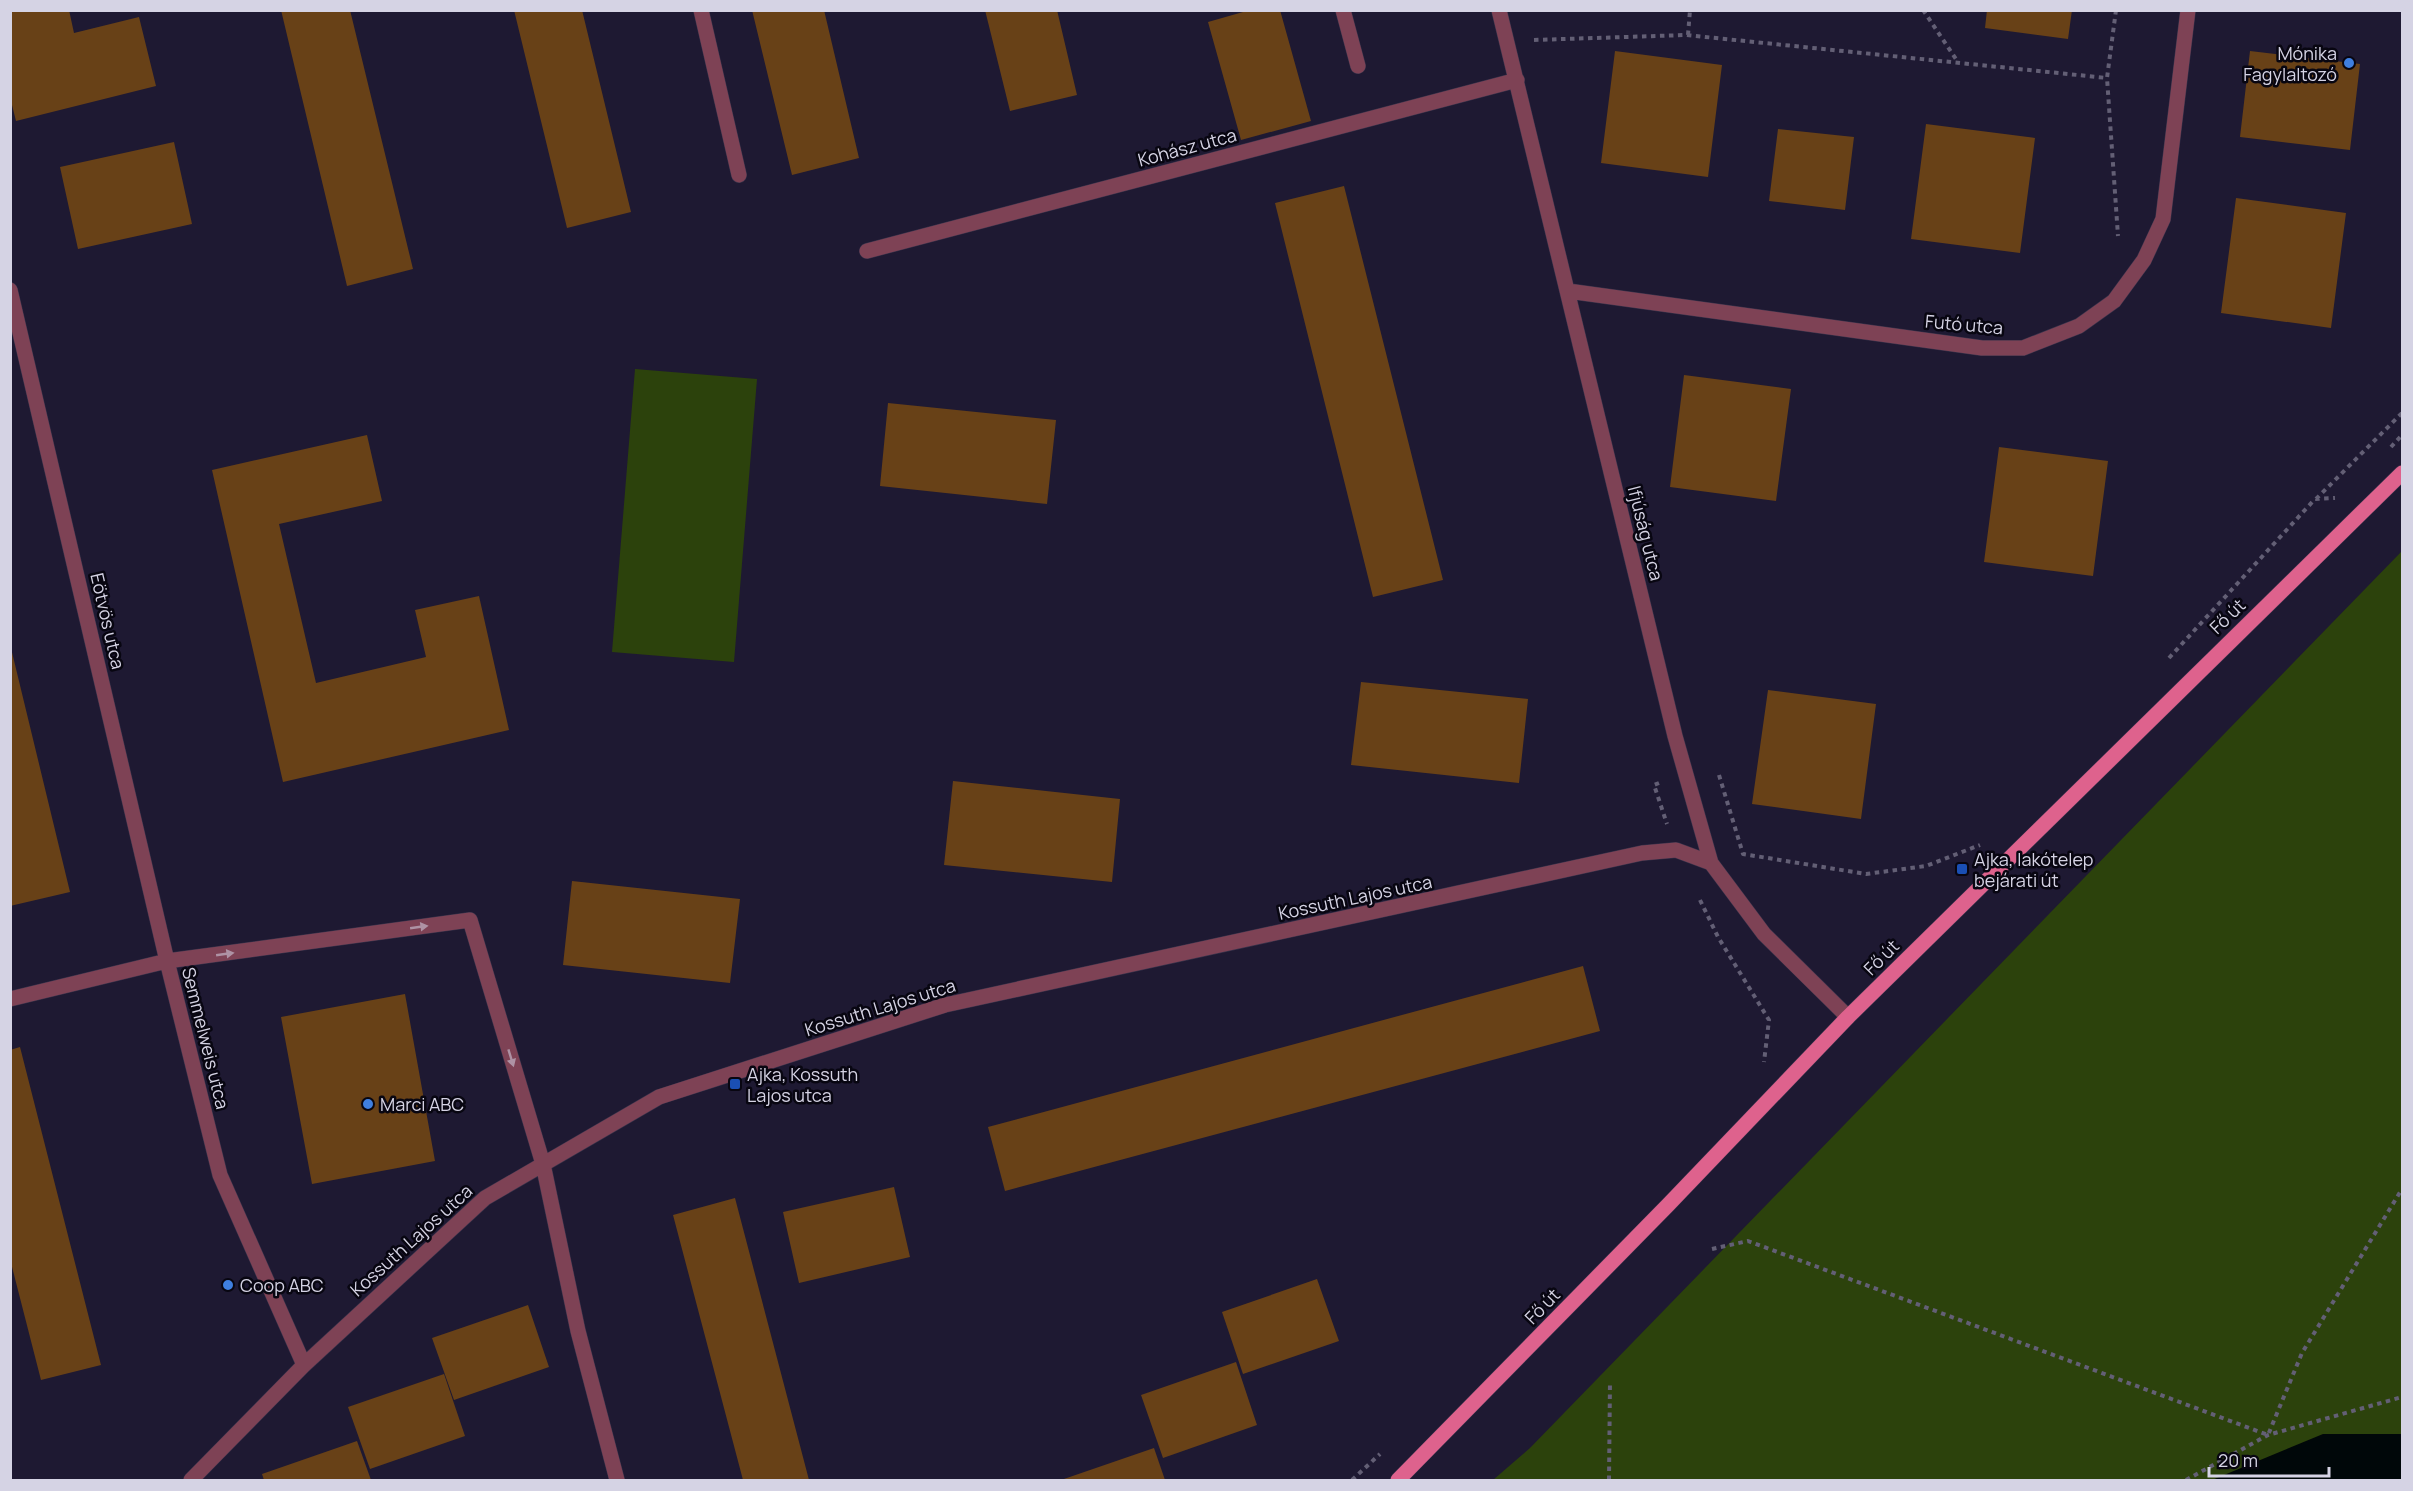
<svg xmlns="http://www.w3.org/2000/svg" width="2413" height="1491" font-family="Manrope,sans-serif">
<rect width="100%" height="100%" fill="#1e1932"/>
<path fill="#2c420c" d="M635 369 757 379 734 662 612 652Z
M2402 551V1480H1493L1530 1448Z"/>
<path fill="#000709" d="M2323 1434H2402V1480H2212Z"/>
<path fill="#684117" d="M10 10H69L74 33 139 17 156 86 16 121 10 97Z
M281 10H350L413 269 347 286Z
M514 10H582L631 212 567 228Z
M752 10H824L859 158 792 175Z
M985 10H1057L1077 95 1010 111Z
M1250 10H1280L1311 121 1241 140 1208 22Z
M1987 10H2072L2068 39 1985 28Z
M1615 51 1722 65 1708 177 1601 163Z
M2250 51 2360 64 2350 150 2240 137Z
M1926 124 2035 138 2020 253 1911 239Z
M1778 129 1854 137 1845 210 1769 201Z
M174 142 192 224 78 249 60 167Z
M1344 186 1443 580 1373 597 1275 203Z
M2236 198 2346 213 2331 328 2221 313Z
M1684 375 1791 389 1776 501 1670 487Z
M888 403 1056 420 1047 504 880 486Z
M367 435 382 501 279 524 316 683 426 657 415 610 479 596 509 730 283 782 212 470Z
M1999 447 2108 461 2093 576 1984 562Z
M10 644 70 892 10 906Z
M1361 682 1528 699 1519 783 1351 765Z
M1768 690 1876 704 1861 819 1752 804Z
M953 781 1120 799 1112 882 944 865Z
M572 881 740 899 730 983 563 965Z
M1583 966 1600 1031 1005 1191 988 1127Z
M405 994 435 1161 312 1184 281 1017Z
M20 1047 101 1365 41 1380 10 1259V1050Z
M894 1187 910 1257 799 1283 783 1212Z
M735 1198 809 1480H743L673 1215Z
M1317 1279 1339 1341 1243 1374 1222 1312Z
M528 1305 549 1367 454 1400 432 1338Z
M1236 1362 1257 1425 1163 1458 1141 1395Z
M444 1374 465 1436 370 1469 348 1407Z
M357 1441 371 1480H264L262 1474Z
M1154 1448 1165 1480H1061Z"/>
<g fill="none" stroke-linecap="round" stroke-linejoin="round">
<g stroke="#38334b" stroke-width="16">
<path id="minor" d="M701 10 739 175
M1343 10 1358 66
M1499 10 1675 736 1711 863 1764 934 1848 1017
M867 251 1517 80
M10 290 167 961 470 920 543 1164 578 1331 617 1480
M1568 291 1982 348H2023L2079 326 2114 301 2144 260 2163 219 2188 10
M10 999 167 961 220 1175 304 1365
M191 1480 304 1365 485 1198 659 1097 945 1005 1642 853 1676 850 1711 863"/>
</g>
<g stroke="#38334b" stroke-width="16">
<path id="major" d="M1398 1480 1668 1205 1848 1017 2402 473"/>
</g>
<path stroke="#635f75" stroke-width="4" stroke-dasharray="4.5 4.5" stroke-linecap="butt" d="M1923 10 1958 62
M2116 10 2107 78 2118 236
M1688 35 1690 10
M1534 40 1686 35 2107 78
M2391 447 2402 435
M2316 499 2402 413
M2169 658 2315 499 2335 498
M1719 775 1743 854 1866 874 1926 866 1980 845
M1659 783 1654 785 1667 824
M1700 900 1718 937 1769 1020 1764 1062
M1712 1249 1748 1241 2268 1435 2302 1353 2402 1189
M1352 1480 1380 1454
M1609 1480 1610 1381
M2186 1480 2268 1435 2402 1397"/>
<use href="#minor" stroke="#7e4255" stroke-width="15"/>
<use href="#major" stroke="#de628d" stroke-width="15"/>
</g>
<defs><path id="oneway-solid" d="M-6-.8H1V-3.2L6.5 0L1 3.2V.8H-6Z" transform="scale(1.5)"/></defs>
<g fill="#ae92a4">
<use href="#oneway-solid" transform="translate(419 927) rotate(-8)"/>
<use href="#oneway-solid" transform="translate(225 954) rotate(-8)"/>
<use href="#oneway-solid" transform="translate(511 1058) rotate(73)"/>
</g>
<g fill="#3f7fe0" stroke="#080611" stroke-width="2">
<circle cx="2349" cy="63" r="6"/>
<circle cx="368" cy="1104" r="6"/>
<circle cx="228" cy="1285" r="6"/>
</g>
<g fill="#1a4fb4" stroke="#080611" stroke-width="2">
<rect x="1956" y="863" width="12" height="12" rx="3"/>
<rect x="729" y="1078" width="12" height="12" rx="3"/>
</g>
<g text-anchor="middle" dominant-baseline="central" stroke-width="5" stroke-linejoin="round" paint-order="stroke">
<g font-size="18" fill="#d5d3e4" stroke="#080611" text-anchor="start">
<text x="2337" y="53" text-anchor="end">Mónika<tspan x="2337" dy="21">Fagylaltozó</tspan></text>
<text x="1974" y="859">Ajka, lakótelep<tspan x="1974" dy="21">bejárati út</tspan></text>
<text x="747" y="1074">Ajka, Kossuth<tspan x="747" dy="21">Lajos utca</tspan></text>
<text x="380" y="1104">Marci ABC</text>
<text x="240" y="1285">Coop ABC</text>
</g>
<g font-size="18" fill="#d5d3e4" stroke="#080611">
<text transform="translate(1187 147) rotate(-15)">Kohász utca</text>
<text transform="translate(1964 324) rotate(5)">Futó utca</text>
<text transform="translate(1646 533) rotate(76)">Ifjúság utca</text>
<text transform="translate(2227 616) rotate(-44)">Fő út</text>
<text transform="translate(108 621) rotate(77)">Eötvös utca</text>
<text transform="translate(1355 897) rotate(-12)">Kossuth Lajos utca</text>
<text transform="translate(1881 957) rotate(-45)">Fő út</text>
<text transform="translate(880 1007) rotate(-17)">Kossuth Lajos utca</text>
<text transform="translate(206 1038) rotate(76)">Semmelweis utca</text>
<text transform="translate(411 1240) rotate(-42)">Kossuth Lajos utca</text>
<text transform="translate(1542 1306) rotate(-46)">Fő út</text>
</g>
</g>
<rect width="2413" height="1491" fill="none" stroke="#d5d3e4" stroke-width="24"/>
<path d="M2209 1467v9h120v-9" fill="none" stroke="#d5d3e4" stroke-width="3"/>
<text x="2218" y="1467" font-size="18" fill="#d5d3e4" stroke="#080611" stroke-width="4.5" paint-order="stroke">20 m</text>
</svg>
